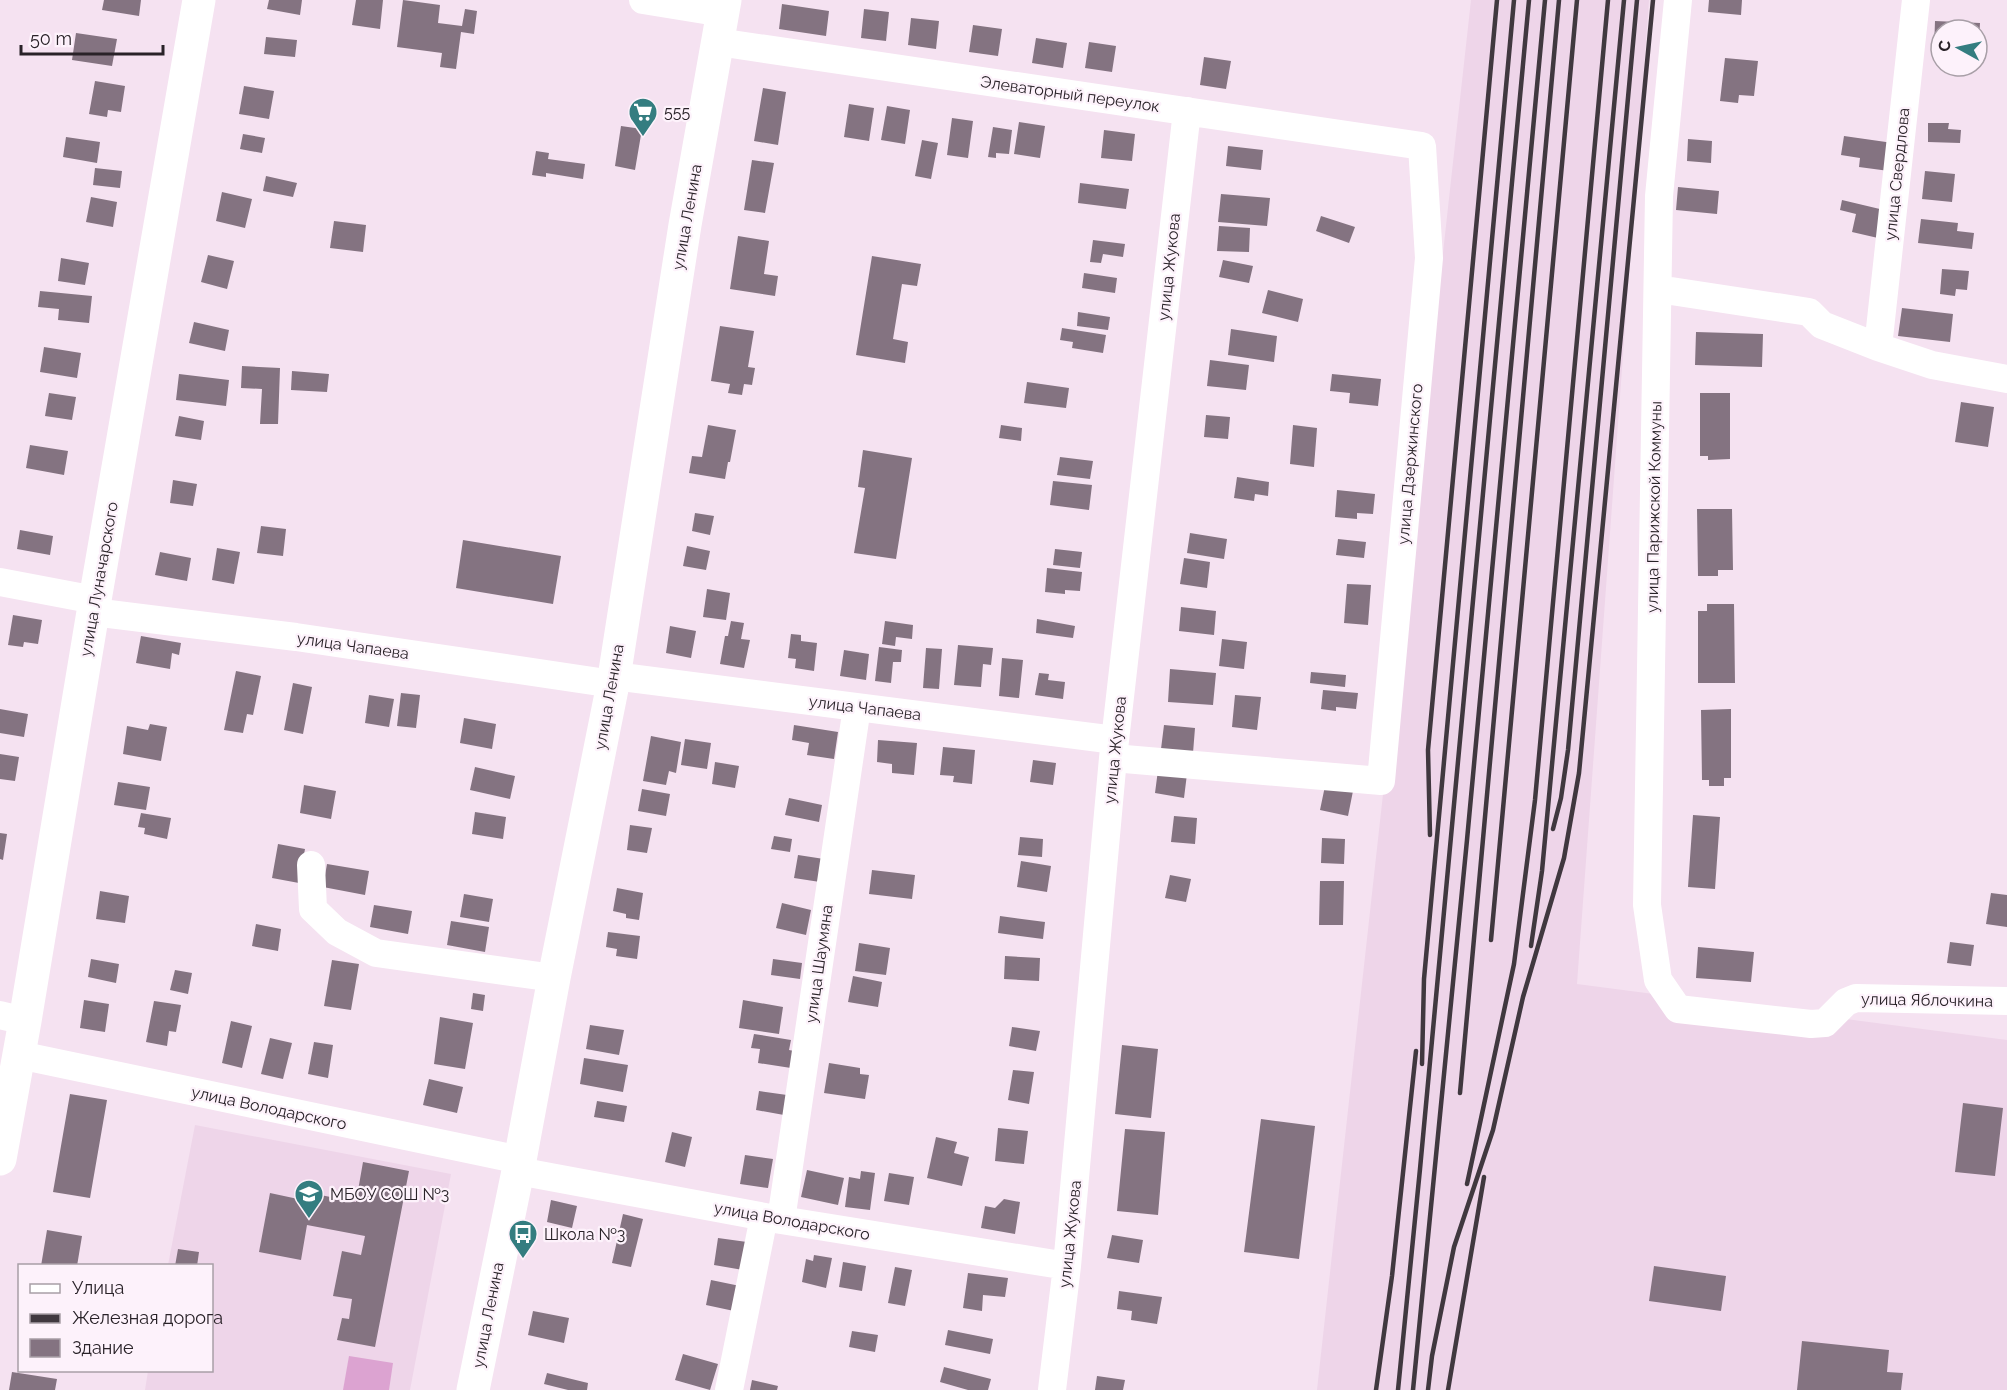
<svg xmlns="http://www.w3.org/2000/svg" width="2007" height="1390" font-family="Raleway,sans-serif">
<rect width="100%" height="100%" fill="#f5e2f1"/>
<path fill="#eed5e9" d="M1471 0H1649L1577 984 2007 1040V1390H1317Z
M195 1125 451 1174 410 1390H145L148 1371 212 1370V1266L168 1265Z"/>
<path fill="#dca3d1" d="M349 1356 393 1363 389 1390H343Z"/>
<path fill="#847381" d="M104 0H141L139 16 102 10Z
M269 0H302L300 15 267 9Z
M356 0H383L380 29 352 25Z
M403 0 440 5 438 23 462 26 465 9 477 11 474 34 461 32 456 69 440 67 442 53 397 47Z
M1709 0H1742L1741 15 1708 12Z
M782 4 829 11 826 36 779 29Z
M864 9 889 12 886 41 861 38Z
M911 18 939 21 936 49 908 45Z
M1935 21 1980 23 1979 39H1977V30H1941V50H1934Z
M973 25 1002 29 998 56 969 52Z
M76 33 117 39 112 66 72 60Z
M266 37 297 40 295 57 264 54Z
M1036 38 1067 43 1063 68 1032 63Z
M1089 42 1116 46 1112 72 1085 68Z
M1204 57 1231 61 1226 89 1200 85Z
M1725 58 1758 61 1754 96 1739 95 1738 103 1720 101Z
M95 81 125 86 121 112 108 110 107 117 89 114Z
M244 86 274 91 269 119 239 114Z
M763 88 786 92 778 145 754 141Z
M849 104 874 108 869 141 844 137Z
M887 106 910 110 905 144 881 140Z
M952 118 973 121 968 158 947 155Z
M1019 122 1045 126 1040 158 1014 154Z
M1928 123H1949L1948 129 1961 130 1960 143 1928 142Z
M621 126 642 129 635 170 615 166Z
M993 127 1012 130 1009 154 996 153V158L988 157Z
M1104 130 1135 134 1132 161 1101 158Z
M243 134 265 138 262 153 240 149Z
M1844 136 1893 143 1889 171 1859 167 1860 158 1841 155Z
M66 137 100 142 97 163 63 157Z
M1688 139 1712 141 1711 163 1687 161Z
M922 140 938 143 931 179 915 176Z
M1228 146 1263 150 1261 170 1226 166Z
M536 151 549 153 548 159 585 164 583 179 546 173V177L532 175Z
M752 160 774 163 765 213 744 210Z
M95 168 122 171 120 188 93 185Z
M1925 171 1955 174 1952 202 1922 199Z
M266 176 297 183 293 197 263 191Z
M1080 183 1129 189 1126 209 1078 203Z
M1678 187 1719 191 1717 214 1676 210Z
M222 192 252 199 245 228 216 221Z
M1221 194 1270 198 1267 226 1218 222Z
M91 197 117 202 113 227 86 222Z
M1842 200 1884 210 1878 238 1852 232 1856 214 1840 210Z
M1321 216 1355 227 1349 243 1316 231Z
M1921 219 1958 223 1957 231 1974 233 1972 249 1918 243Z
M334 221 366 225 363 252 330 248Z
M1219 226 1250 228 1249 252 1217 251Z
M738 236 769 241 764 274 778 276 775 296 730 289Z
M1093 240 1125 244 1123 257 1103 254 1101 263 1090 262Z
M208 255 234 261 227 289 201 282Z
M872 256 921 264 917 286 902 284 893 339 908 342 905 363 856 355Z
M61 258 89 263 85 285 58 281Z
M1223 260 1253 266 1249 283 1219 277Z
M1942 269 1969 271 1967 290 1956 289 1955 296 1940 294Z
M1084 273 1117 278 1115 293 1082 288Z
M1268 290 1303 299 1298 322 1262 313Z
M40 291 92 296 89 323 58 320 59 309 38 307Z
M1902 308 1953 314 1950 342 1898 336Z
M1078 312 1110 317 1108 330 1077 326Z
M194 322 229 330 225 351 189 343Z
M720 326 754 331 748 367 755 368 752 385 744 384 742 395 728 393 730 384 711 381Z
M1062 328 1106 335 1103 353 1072 348 1073 342 1060 340Z
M1231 329 1277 336 1274 362 1228 355Z
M1696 332 1763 334 1762 367 1695 365Z
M44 347 81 353 77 378 40 372Z
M1210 360 1249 365 1246 390 1207 386Z
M242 366 280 368 278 424H260L262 389 241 388Z
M292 371 329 374 327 392 291 390Z
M179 374 229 380 226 406 176 400Z
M1332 374 1381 379 1378 406 1349 403 1350 393 1330 391Z
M1027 382 1069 388 1066 408 1024 403Z
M49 393 76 397 72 420 45 416Z
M1700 393H1730V459L1708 460V456H1700Z
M1961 402 1994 407 1988 447 1955 442Z
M1206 415 1230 417 1228 439 1204 437Z
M179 416 204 421 201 440 175 436Z
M708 425 736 430 730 462H728L725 479 689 473 692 456 702 457Z
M1001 425 1022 428 1021 441 999 438Z
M1293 425 1317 428 1314 467 1290 464Z
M30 445 68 451 64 475 26 468Z
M863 450 912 458 896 559 854 553 865 488 858 487Z
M1060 457 1093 461 1090 479 1057 475Z
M1237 477 1269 482 1268 496 1255 494 1254 501 1234 498Z
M173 480 197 484 193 506 170 503Z
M1053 481 1092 485 1089 510 1050 505Z
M1337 490 1375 494 1373 514 1357 513V519L1335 517Z
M1697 509H1732L1733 570H1718V576H1698Z
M695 513 714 516 710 535 692 531Z
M261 526 286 529 283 556 257 553Z
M20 530 53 536 50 555 17 549Z
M1190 533 1227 539 1224 559 1187 553Z
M1338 539 1366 542 1364 558 1336 555Z
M463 540 561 556 553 604 456 588Z
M687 546 710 551 706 570 683 566Z
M217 548 240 552 234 584 212 580Z
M1055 549 1082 552 1080 568 1053 565Z
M160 552 191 558 187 581 155 575Z
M1184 558 1210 562 1207 588 1180 584Z
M1047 568 1082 572 1080 591 1065 590V594L1045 592Z
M1347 584 1371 585 1368 625 1344 623Z
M707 589 730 593 726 620 703 617Z
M1707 604H1734L1735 683H1698V611H1707Z
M1181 607 1216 611 1214 635 1179 631Z
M13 615 42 620 38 644 24 642 23 647 8 645Z
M1037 619 1075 626 1073 638 1036 633Z
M731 621 744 623 741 639 750 640 744 668 720 664 725 636H728Z
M885 621 913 625 912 639 896 637 895 646 882 644Z
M670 626 696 631 691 658 666 653Z
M791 634 801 635V641L817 643 814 671 795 668 796 659 788 658Z
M141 636 181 643 179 655 172 653 170 669 136 663Z
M1222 639 1247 642 1244 669 1219 666Z
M958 645 993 648 991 665 983 664 981 687 954 685Z
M879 647 902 650 901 662H893L891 683 875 681Z
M926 648 942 649 939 689 923 688Z
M844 650 869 654 866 680 840 676Z
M1002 658 1023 660 1019 698 999 696Z
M1170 669 1216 673 1213 705 1168 702Z
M236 671 261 676 253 715 247 714 243 733 224 730Z
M1311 672 1346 675 1345 687 1310 683Z
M1039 673 1049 674 1048 680 1065 682 1063 699 1035 695Z
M293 683 312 687 303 734 284 730Z
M1323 690 1358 693 1356 709 1336 707V711L1321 709Z
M401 693 420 695 416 728 397 726Z
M369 695 394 699 389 727 365 723Z
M1235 695 1261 697 1257 730 1232 727Z
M0 709 28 714 24 737 0 733Z
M1731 709V778H1724V786H1709V780H1702L1701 710Z
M464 718 496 724 492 749 460 743Z
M150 724 167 727 161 761 123 754 127 726 148 730Z
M794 725 838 732 834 759 807 755 809 743 792 740Z
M1164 725 1195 728 1193 753 1161 749Z
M651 736 681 742 676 773 669 771 666 785 643 781Z
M685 739 711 743 707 769 681 765Z
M878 740 917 743 914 775 892 773V764L877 762Z
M943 747 975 750 972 784 953 782 954 776 940 775Z
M0 754 19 757 15 781 0 779Z
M1033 760 1056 763 1053 785 1030 782Z
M715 762 739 766 735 788 712 784Z
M475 767 515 776 510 799 470 790Z
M1158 770 1187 774 1184 798 1155 793Z
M118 782 150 787 146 810 114 805Z
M304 785 336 791 331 819 300 813Z
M1325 786 1353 791 1348 816 1320 810Z
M642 789 670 794 666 816 638 811Z
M789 798 822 805 819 822 785 815Z
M475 812 506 817 503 839 472 834Z
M141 813 171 818 167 839 144 834 145 828 138 827Z
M1693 815 1720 817 1715 889 1688 887Z
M1174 816 1197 818 1195 844 1171 842Z
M630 825 652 828 647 853 627 850Z
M0 833 7 834 3 860 0 859Z
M774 836 792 839 790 852 771 849Z
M1020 837 1043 839 1042 857 1018 855Z
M1322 838 1345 839 1344 864 1321 863Z
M278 844 305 849 299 883 272 878Z
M798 855 824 859 820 882 794 878Z
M1021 861 1051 866 1047 892 1017 887Z
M327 864 369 871 365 895 323 887Z
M872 870 915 875 912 899 869 894Z
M1170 875 1191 879 1186 902 1165 898Z
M1320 881H1344L1343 925H1319Z
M617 888 643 893 639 920 626 918V914L613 911Z
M100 891 129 896 125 923 96 919Z
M1991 893 2007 895V927L1986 924Z
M464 894 493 899 489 922 460 917Z
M782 903 811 910 806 935 776 928Z
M374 905 412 911 408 934 370 927Z
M1000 916 1045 922 1043 939 998 933Z
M451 921 489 927 485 952 447 945Z
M256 924 281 929 278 951 252 946Z
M608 932 640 936 637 959 616 956 617 949 606 947Z
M1950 942 1974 945 1971 966 1947 963Z
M859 943 890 948 886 975 855 971Z
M1698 947 1754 952 1751 982 1696 978Z
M1005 956 1040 958 1039 981 1004 979Z
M91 959 119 964 116 983 88 977Z
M773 959 802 963 800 979 771 975Z
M332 960 359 964 351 1010 324 1006Z
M175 970 192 973 188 994 170 990Z
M853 976 882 982 878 1007 848 1002Z
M473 993 485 995 483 1011 471 1009Z
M84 1000 109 1004 105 1032 80 1028Z
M743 1000 783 1007 779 1034 739 1028Z
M154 1001 181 1005 176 1032 169 1031 167 1046 146 1042Z
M440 1017 473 1023 465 1069 434 1064Z
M231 1021 252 1026 242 1068 222 1063Z
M590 1025 624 1030 619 1055 586 1049Z
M1012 1027 1040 1031 1036 1051 1009 1046Z
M754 1034 791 1040 789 1050 794 1051 791 1068 758 1063 760 1049 751 1048Z
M270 1038 292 1043 283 1079 261 1074Z
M314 1042 333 1045 328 1078 308 1074Z
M1122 1045 1158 1049 1151 1118 1115 1114Z
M584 1058 628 1065 623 1092 580 1084Z
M829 1063 860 1068V1074L869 1075 865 1099 824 1093Z
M1013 1070 1034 1072 1029 1104 1008 1100Z
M429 1079 463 1087 457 1113 423 1105Z
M759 1091 787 1095 784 1115 756 1110Z
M70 1094 107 1100 90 1198 53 1192Z
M597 1101 627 1106 624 1122 594 1117Z
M1963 1103 2003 1108 1995 1176 1955 1172Z
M1261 1119 1315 1126 1299 1259 1244 1252Z
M998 1128 1028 1131 1024 1164 995 1161Z
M1125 1129 1165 1132 1158 1215 1117 1211Z
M672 1132 692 1137 685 1167 665 1162Z
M936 1137 957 1142 954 1153 969 1157 962 1186 927 1178Z
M745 1155 773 1159 768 1188 740 1184Z
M363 1162 409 1171 375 1347 337 1340 342 1318 349 1319 352 1299 333 1296 342 1251 361 1255 365 1236 307 1225 301 1260 259 1252 270 1193 298 1199 300 1191 356 1202Z
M807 1170 844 1178 838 1205 801 1197Z
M861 1171 875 1173 870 1210 845 1207 849 1177 860 1179Z
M889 1173 914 1177 909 1205 884 1201Z
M1004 1199 1020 1202 1015 1234 981 1228 985 1206 995 1208Z
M551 1200 577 1206 572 1228 547 1222Z
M623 1214 643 1219 631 1267 612 1263Z
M47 1230 82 1236 77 1266H41Z
M1112 1235 1143 1240 1139 1263 1107 1258Z
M718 1238 747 1242 743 1270 714 1265Z
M178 1249 199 1252 197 1266H175Z
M814 1255 832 1258 826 1288 802 1282 806 1259 813 1261Z
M843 1262 866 1266 862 1291 839 1287Z
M1654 1266 1726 1276 1721 1311 1649 1301Z
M895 1267 912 1270 905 1306 888 1303Z
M968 1273 1008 1278 1005 1297 983 1295 982 1311 963 1308Z
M711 1280 740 1286 734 1311 706 1305Z
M1119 1291 1162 1297 1157 1324 1131 1320 1132 1311 1117 1309Z
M533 1311 569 1318 564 1343 528 1335Z
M948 1330 993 1339 990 1354 945 1345Z
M852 1331 878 1335 875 1352 849 1347Z
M1802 1341 1889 1350 1887 1372 1903 1373 1901 1390H1797Z
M683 1354 718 1364 710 1390 675 1380Z
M944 1367 991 1379 988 1390H968L940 1382Z
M12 1372 57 1379 55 1390H9Z
M547 1373 588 1383 587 1390H568L544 1384Z
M1097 1376 1125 1380 1123 1390H1095Z
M752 1380 778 1386 777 1390H750Z"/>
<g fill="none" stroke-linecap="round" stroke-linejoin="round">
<path stroke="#fff" stroke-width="28" d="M643 0 723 13
M1678 0 1659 196 1647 905 1658 980 1678 1009 1811 1024 1825 1023 1846 1002 1856 998 2007 1001
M718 42 1422 146 1429 258 1381 781 1113 758
M1658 289 1809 312 1822 325 1878 347 1932 365 2007 379
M1878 347 1916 0
M0 582 95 600
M93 612 296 637 613 684
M614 676 1115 740
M311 865 313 909 337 932 376 953 554 978
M0 1015 25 1021
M19 1055 520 1160
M518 1171 781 1220 1067 1266
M781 1220 857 707
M729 1390 764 1217
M1052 1390 1067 1266 1113 758 1187 111"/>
<path stroke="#fff" stroke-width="33" d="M0 1159 25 1021 95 600 199 0
M473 1390 518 1171 554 978 613 684 685 225 725 0"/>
<path stroke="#40383f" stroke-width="4.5" d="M1553 829 1561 798 1568 750 1637 0
M1430 835 1428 750 1497 0
M1491 940 1577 0
M1531 946 1542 871 1624 0
M1422 1064 1424 979 1514 0
M1460 1093 1559 0
M1467 1184 1514 964 1535 800 1608 0
M1376 1390 1392 1276 1416 1051
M1398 1390 1420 1169 1529 0
M1413 1390 1467 840 1545 0
M1428 1390 1432 1356 1454 1247 1493 1130 1523 997 1564 858 1579 773 1653 0
M1448 1390 1484 1177"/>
</g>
<defs>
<g id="supermarket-pin" transform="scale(1.5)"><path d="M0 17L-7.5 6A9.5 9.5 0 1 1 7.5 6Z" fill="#347d80" stroke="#fdf2fb"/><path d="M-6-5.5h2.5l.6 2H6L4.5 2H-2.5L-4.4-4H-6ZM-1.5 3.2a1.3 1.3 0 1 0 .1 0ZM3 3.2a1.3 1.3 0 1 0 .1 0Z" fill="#fff"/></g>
<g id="school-pin" transform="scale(1.5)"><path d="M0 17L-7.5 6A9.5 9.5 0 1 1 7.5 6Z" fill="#347d80" stroke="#fdf2fb"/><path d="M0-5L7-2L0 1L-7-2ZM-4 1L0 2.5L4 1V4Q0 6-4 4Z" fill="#fff"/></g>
<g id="bus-pin" transform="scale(1.5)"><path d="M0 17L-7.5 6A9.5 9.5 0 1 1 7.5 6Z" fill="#347d80" stroke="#fdf2fb"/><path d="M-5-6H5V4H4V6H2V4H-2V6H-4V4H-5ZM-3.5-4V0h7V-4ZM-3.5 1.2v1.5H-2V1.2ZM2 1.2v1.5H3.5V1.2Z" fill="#fff"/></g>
</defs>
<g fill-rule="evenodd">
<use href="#supermarket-pin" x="643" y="112"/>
<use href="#school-pin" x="309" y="1194"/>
<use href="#bus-pin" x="523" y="1234"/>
</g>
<g text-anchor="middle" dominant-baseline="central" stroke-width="4.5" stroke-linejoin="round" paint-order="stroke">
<g font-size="16" fill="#292228" stroke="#fdf2fb">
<text transform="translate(1070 94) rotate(8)">Элеваторный переулок</text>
<text transform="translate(1897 174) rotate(-84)">улица Свердлова</text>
<text transform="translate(687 217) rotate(-80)">улица Ленина</text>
<text transform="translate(1169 267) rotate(-84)">улица Жукова</text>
<text transform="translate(1410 464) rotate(-85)">улица Дзержинского</text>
<text transform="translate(1654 507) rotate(-89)">улица Парижской Коммуны</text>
<text transform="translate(99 579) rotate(-80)">улица Луначарского</text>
<text transform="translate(353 646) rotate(8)">улица Чапаева</text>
<text transform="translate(609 697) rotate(-80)">улица Ленина</text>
<text transform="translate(865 708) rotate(7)">улица Чапаева</text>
<text transform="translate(1115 750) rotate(-84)">улица Жукова</text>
<text transform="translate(819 964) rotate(-82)">улица Шаумяна</text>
<text transform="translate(1927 1000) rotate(1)">улица Яблочкина</text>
<text transform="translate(269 1108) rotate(12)">улица Володарского</text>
<text transform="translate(792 1221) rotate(10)">улица Володарского</text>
<text transform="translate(1070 1234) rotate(-84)">улица Жукова</text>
<text transform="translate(488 1315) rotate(-79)">улица Ленина</text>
</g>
<g font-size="16" fill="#292228" stroke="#fdf2fb" text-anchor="start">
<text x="664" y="112">555</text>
<text x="330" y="1194">МБОУ СОШ №3</text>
<text x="544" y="1234">Школа №3</text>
</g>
</g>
<rect x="18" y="1264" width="195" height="108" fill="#fdf2fb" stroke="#a89fa7" stroke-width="1.5"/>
<rect x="30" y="1284" width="30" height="9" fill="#ffffff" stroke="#a89fa7" stroke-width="1.5"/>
<text x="72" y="1294" font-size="18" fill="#292228">Улица</text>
<rect x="30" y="1314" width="30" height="9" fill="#40383f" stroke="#a89fa7" stroke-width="1.5"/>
<text x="72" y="1324" font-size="18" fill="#292228">Железная дорога</text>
<rect x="30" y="1339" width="30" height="18" fill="#847381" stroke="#a89fa7" stroke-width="1.5"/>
<text x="72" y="1354" font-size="18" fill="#292228">Здание</text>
<g transform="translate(1959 48) rotate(278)"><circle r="28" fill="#fdf2fb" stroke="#a89fa7" stroke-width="1.5"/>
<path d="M0-4.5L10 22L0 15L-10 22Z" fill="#347d80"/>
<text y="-9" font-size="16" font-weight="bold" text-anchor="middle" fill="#292228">С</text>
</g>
<path d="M21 45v9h142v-9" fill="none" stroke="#292228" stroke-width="3"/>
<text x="30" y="45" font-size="18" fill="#292228" stroke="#fdf2fb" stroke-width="4.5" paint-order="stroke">50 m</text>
</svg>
